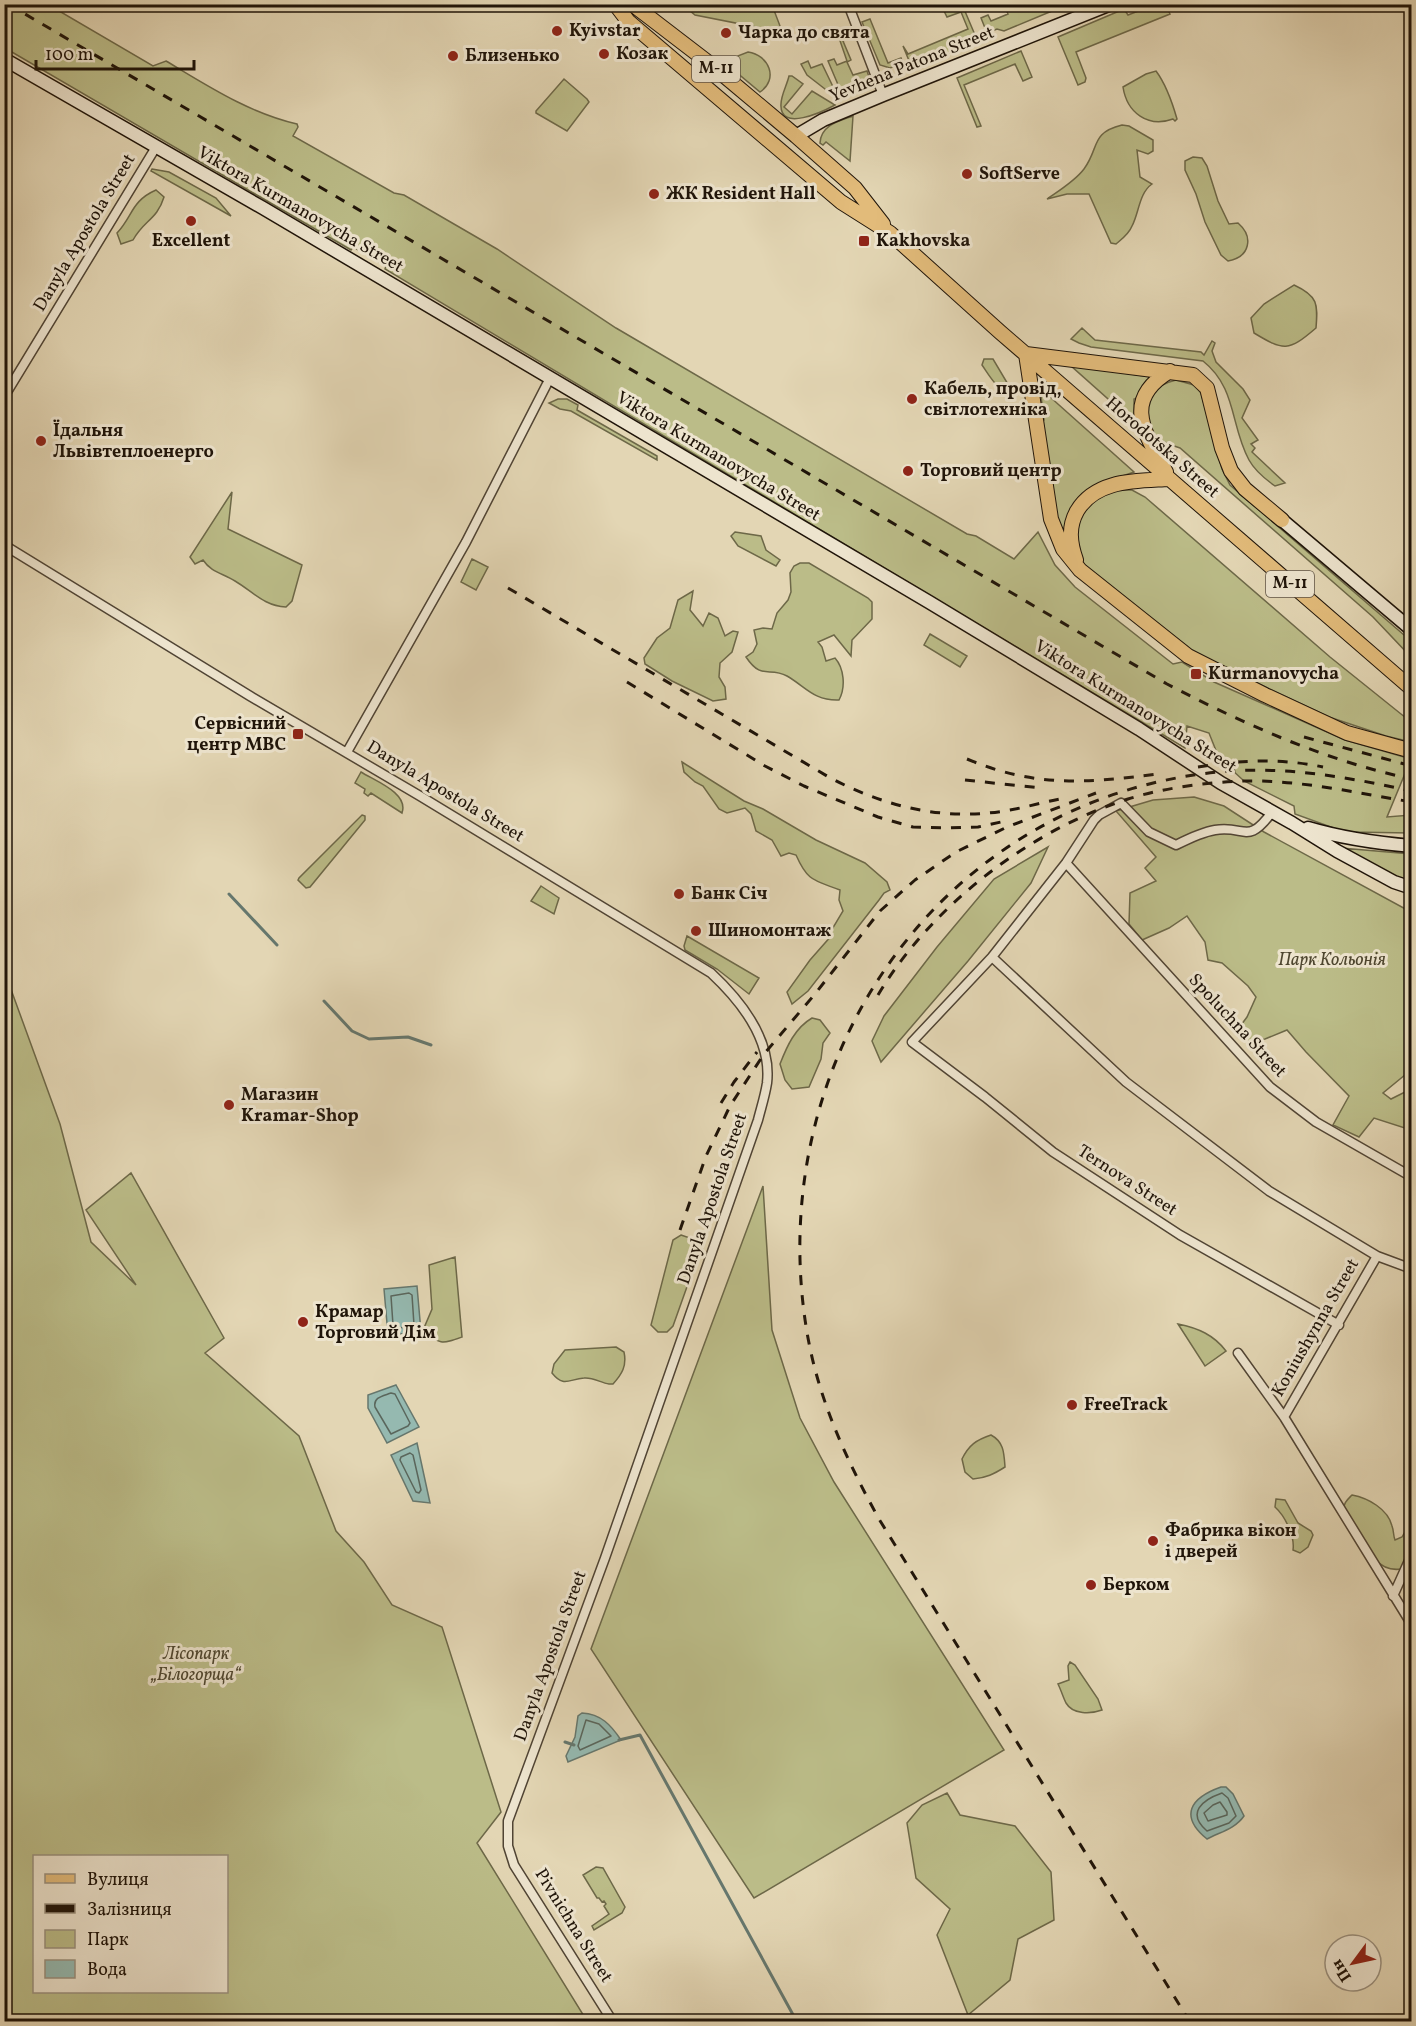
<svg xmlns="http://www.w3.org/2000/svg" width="1416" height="2026" font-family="Vollkorn,serif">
<rect width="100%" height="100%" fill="#e3d6b4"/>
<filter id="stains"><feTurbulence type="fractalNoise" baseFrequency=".00333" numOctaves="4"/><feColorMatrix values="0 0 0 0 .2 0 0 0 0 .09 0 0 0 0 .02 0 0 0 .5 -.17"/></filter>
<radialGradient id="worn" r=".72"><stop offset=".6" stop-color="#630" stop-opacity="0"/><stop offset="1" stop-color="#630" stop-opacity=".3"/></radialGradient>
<path fill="#bbbc88" stroke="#6d6848" stroke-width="1.5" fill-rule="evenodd" d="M1156 4 1179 5 1180 6 1168 10 1170 14 1076 52 1086 78 1085 82 1078 85 1058 37 1124 9 1128 15Z
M5 5H49L153 66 166 61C208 86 249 113 297 124L298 127 293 136 394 193 404 195 497 249 616 328 967 534 976 536 1014 559 1038 532 1055 565 1075 587 1173 664 1182 662 1214 682 1345 740 1411 759 1387 817 1411 815V833L1348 832 1347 831 1339 830 1295 814 1294 806 1244 781 1219 758 1209 733 1187 726 1185 748 385 269 386 266 369 256 370 253 362 248 360 251 353 247 351 250 5 48Z
M683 5H713L726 7 734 5H772L780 26 771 30 695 15Z
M1004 5H1050L1052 11 1004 31 997 29 987 33 981 18 988 15 991 21 1008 14Z
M955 8 964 9 978 42 912 68 903 46 908 54 968 29 961 12 947 17 943 9Z
M870 19 888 63 901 58 903 63 890 68 880 65 862 22Z
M847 29 850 37 843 41 851 60 847 62 853 75 867 71 871 83 842 94 828 61 834 59 837 65 847 61 837 32Z
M1021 51 1032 77 1023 81 1015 64 964 85 981 126 977 127 957 78Z
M748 52C769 55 779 79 760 92L729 66 735 57Z
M808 61 811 68 822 64 837 95 834 96 807 75 801 64Z
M1156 71C1165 83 1173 105 1177 119L1175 121 1173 119C1148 128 1127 113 1123 87L1146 74Z
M789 76H792L803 84 784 107 792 114 812 91 835 105C824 111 779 133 781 104 781 95 787 85 789 76Z
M564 79 587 99 589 102 567 131 536 113V111Z
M853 116 850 161 826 142 823 145 820 143C821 125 839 121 853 116Z
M1122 125 1129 126 1153 140V151L1148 154 1137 150 1140 177 1152 184C1139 193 1139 213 1132 226 1129 234 1122 239 1116 244L1111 243 1089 194H1067L1047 199C1060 190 1075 181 1084 169 1100 147 1090 133 1122 125Z
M1193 157 1202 158 1207 166 1218 201 1229 224 1238 223C1254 237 1250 257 1228 261L1221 255 1205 222 1196 194 1185 170V161Z
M152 169 169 172 216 198 231 216 151 171Z
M156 190 164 197C157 220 144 220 133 240L121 244 117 233C133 216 131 201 156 190Z
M1294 285C1318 296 1318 304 1316 328 1288 352 1284 351 1254 333L1251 318 1264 304Z
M1082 328 1095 340 1201 352 1204 355 1212 341 1215 343 1212 351 1216 362 1243 389 1250 400 1242 418 1258 440 1251 444 1255 448 1252 452 1285 483 1275 486C1265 479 1255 471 1249 460 1230 425 1237 388 1203 361L1091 347 1079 343 1071 339Z
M984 359H993L1012 391 1008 393C996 388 989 375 982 365Z
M1070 365 1151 377 1144 384 1138 398 1134 399V422Z
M1176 380 1194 385 1201 393 1222 469 1230 485 1411 641V657L1373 617 1180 448C1172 445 1164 443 1158 438 1153 433 1150 428 1149 421 1142 398 1155 385 1176 380Z
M1040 388 1134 472C1118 478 1084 488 1075 502 1068 514 1068 531 1066 544L1057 524 1042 422 1044 420Z
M558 399H567L578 405 577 410 657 456V460L571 411 560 409 549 403Z
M1117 490H1132L1145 497 1330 657 1411 722V742L1386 736 1329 717 1206 659 1193 651 1086 567C1073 548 1073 523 1089 506 1092 502 1095 498 1099 496 1104 493 1112 491 1117 490Z
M232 492 228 529 302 565 292 601 286 607C264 606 252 591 235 581 222 573 211 572 203 560L195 564 190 557Z
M735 532 761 536 766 550 780 560 776 566 738 546 731 536Z
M472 559 488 567 476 590 461 582Z
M800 563H809L868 598 872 602V619L852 640 851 656 834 635 818 642 822 647 826 661 835 658C844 668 846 687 839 700 814 701 806 687 787 676 769 666 762 681 746 657L753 652 757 644 754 630 763 628 772 629 777 613 788 600 791 592 790 573 794 566Z
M693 591 690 610 703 626 709 613 718 618 725 636 733 631 738 632 732 652 720 663 719 677 725 687 726 699 713 701 672 681 645 664 644 658 657 638 670 628 678 600Z
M930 634 967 656 960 667 924 645Z
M682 762 744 801 763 809 816 840 865 863 887 882 890 890 884 893 879 900 808 991 792 1004 787 992 810 960 832 935 828 936 843 911 839 900 840 890C814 880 808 882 796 855L789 853 781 856 772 840 756 831 751 814 745 808 727 813 719 809 703 786 695 782 684 772Z
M361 772C375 781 409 793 402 813L371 793 368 796 364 793 365 789 355 783Z
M1194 797 1224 806 1264 832 1411 912V1070L1383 1093 1391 1099 1411 1089V1130L1374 1118 1359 1137 1333 1125 1349 1096 1306 1052 1287 1030 1265 1039 1246 1041 1235 1033 1247 1017 1256 997 1248 986 1222 963 1208 960 1205 942 1187 916 1169 928 1142 940 1129 924 1130 893 1156 881 1145 868 1156 857 1116 811 1153 800Z
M362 815 365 816V820L310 887 306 888 298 880 299 878Z
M1048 847 1031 883 968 961 881 1062 872 1041 884 1016 937 947 994 879Z
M1341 848 1411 854V885Z
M541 886 559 898 554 914 531 901Z
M687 936 759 978 749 994 717 969 685 950 684 946Z
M5 973 60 1124 91 1242 136 1285 86 1210 131 1173 224 1338 205 1353 299 1436 336 1531 364 1562 392 1605 442 1627 501 1812 477 1843 587 2021H5ZM226 1856V1992H34V1856Z
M812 1018 820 1020 830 1033 823 1043 821 1059 809 1087 792 1089 785 1080 780 1064C787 1046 795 1028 812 1018Z
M763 1186 772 1330 800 1418 834 1482 1004 1750 754 1898 591 1649Z
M681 1235 690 1238 699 1253 673 1326 667 1332H658L651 1325 673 1240Z
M455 1257 462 1337C443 1344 438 1346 424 1328L432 1309 429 1265Z
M1178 1324C1198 1328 1214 1335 1226 1351L1205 1366Z
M616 1347 624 1352C627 1366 622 1374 613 1384H609C601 1383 593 1377 584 1378 569 1379 564 1388 552 1373L554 1364 565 1350Z
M991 1435C1004 1442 1004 1453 1005 1467 994 1474 986 1478 973 1479L965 1472 962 1459C969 1445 976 1440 991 1435Z
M1352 1495C1368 1498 1388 1509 1392 1526 1394 1531 1393 1535 1395 1540L1402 1537 1406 1530 1411 1531V1556L1401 1569C1375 1573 1366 1545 1356 1526 1352 1520 1346 1518 1344 1511 1343 1503 1347 1500 1352 1495Z
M1276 1499 1285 1500 1298 1523 1311 1531 1313 1535 1308 1547 1300 1553 1293 1550C1295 1536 1285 1516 1275 1507Z
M1070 1662 1075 1665 1098 1699 1102 1710C1091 1714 1073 1715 1066 1703 1063 1697 1061 1690 1058 1684L1069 1680 1068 1666Z
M947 1793 960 1815 1015 1826 1051 1872 1054 1920 1018 1939 1010 1980 968 2015 937 1935 950 1909 916 1878 907 1823 922 1805Z
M596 1867 603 1868 625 1907 622 1913 594 1930 592 1926 609 1914 604 1906 606 1904 604 1901 602 1902 599 1898H597L583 1875Z"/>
<path fill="#95b9b0" stroke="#66776d" stroke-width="1.5" d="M417 1286 421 1332 388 1335 384 1289Z
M396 1385 419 1427 387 1443 368 1408V1395Z
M417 1443 430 1503 413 1501 391 1455Z
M582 1713C601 1714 611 1725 621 1740L568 1762 566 1756 575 1737 578 1716Z
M1221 1787H1226L1233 1794 1244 1816C1235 1829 1220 1832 1207 1839 1179 1816 1190 1798 1221 1787Z"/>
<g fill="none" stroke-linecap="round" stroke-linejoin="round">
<path stroke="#5a665c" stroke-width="1.5" d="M409 1293 412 1295 414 1325 412 1327 395 1328 393 1325 391 1296Z
M391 1393 395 1394 410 1423 408 1426 391 1434 375 1407C373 1397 383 1396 391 1393Z
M410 1453 413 1455 421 1490 419 1493 416 1492 400 1460 401 1457Z
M586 1720 599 1724 611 1736 580 1750 578 1746Z
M1222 1793 1228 1798 1236 1816 1229 1823 1207 1831C1186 1813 1202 1800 1222 1793Z
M1220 1802 1227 1812V1815L1208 1821 1204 1813 1213 1805Z"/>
<path stroke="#66776d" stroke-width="3" d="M229 894 277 945
M324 1001 352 1031 369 1039 408 1037 431 1045
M619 1740 640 1735 797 2022
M565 1742 574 1745"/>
<g stroke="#504434" stroke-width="11">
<path id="street" d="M848 4 883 95
M4 397 156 147
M4 545 250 696 420 796 711 973C741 1001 772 1040 767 1083 765 1096 761 1108 758 1120L605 1558 508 1821V1846L514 1865 613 2022
M347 752 466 542 550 378
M1272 812C1247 846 1246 825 1215 830 1202 832 1188 839 1176 845L1149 832 1121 803 1099 815 1094 820 1066 863 992 957 912 1042 985 1097 1053 1152 1180 1235 1339 1325
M1066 863 1270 1087 1316 1122 1412 1177
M992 957 1126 1082 1269 1191 1377 1256 1412 1269
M1238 1353 1284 1417 1412 1625
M1284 1417 1377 1256
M1393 1596 1412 1554"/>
</g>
<g stroke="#1f1409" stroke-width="15">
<path id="secondary" d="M4 59 263 208 929 602 1139 729 1221 783 1292 823 1337 851 1394 882 1412 888
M796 136 823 120 883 95 1111 4
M1282 520 1412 630
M1308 828C1342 838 1376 843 1412 846"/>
</g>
<g stroke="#1f1409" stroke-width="16">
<path id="primary" d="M615 4 628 21 841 202 890 233 1000 332 1412 689
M632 4 709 63 796 136 855 188 883 224
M1026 354 1051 519 1063 549 1080 570 1188 656 1265 695 1347 733 1412 751
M1026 354 1193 375 1207 388 1222 448 1231 471 1245 489 1282 520
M1166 472C1145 433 1121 400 1170 371
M1076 560C1070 543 1068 527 1077 511 1096 479 1137 481 1169 479"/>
</g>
<use href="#street" stroke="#ede4ce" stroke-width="8"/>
<use href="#secondary" stroke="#ede4ce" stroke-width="12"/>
<use href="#primary" stroke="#e2bb7a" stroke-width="14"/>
<path stroke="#1f1409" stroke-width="3" stroke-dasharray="10 10" stroke-linecap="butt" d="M8 4 1167 684C1244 724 1326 761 1412 779
M508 588 827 776C884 807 945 822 1010 810 1027 807 1044 802 1060 799
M627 682 765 766 804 786 878 817 913 827 946 828 978 827 1010 820
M1304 737 1412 766
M967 759C1036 788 1087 783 1158 774
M1198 767C1240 760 1280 758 1323 767
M965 780 1041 788
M878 995C931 906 1030 830 1128 799 1163 788 1208 782 1245 781 1301 780 1357 793 1412 802
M721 1103 734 1082 757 1052
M680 1230 706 1156 730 1106 764 1054 815 994 880 911 915 880 956 852 1007 827 1096 793
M1190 2022 879 1519C847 1461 820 1403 808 1338 758 1061 943 792 1230 771 1291 767 1352 778 1412 791"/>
</g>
<g fill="#8f2418" stroke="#ede4ce" stroke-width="2">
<circle cx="557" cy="31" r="6"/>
<circle cx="726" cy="33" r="6"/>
<circle cx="604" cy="54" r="6"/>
<circle cx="453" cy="56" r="6"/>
<circle cx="967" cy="174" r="6"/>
<circle cx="654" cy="194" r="6"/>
<circle cx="191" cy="221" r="6"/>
<rect x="858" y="235" width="12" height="12" rx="3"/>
<circle cx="912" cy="399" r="6"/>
<circle cx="41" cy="441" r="6"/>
<circle cx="908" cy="471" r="6"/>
<rect x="1190" y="668" width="12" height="12" rx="3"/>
<rect x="292" y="728" width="12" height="12" rx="3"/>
<circle cx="679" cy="894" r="6"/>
<circle cx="696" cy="931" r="6"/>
<circle cx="229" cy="1105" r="6"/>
<circle cx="303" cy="1322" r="6"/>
<circle cx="1072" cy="1405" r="6"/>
<circle cx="1153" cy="1541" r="6"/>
<circle cx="1091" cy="1585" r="6"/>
</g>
<g text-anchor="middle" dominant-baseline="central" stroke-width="6" stroke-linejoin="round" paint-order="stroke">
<g fill="#ede4ce" stroke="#5d5244" stroke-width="1.5">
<rect x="692" y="56" width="48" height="26" rx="4.5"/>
<rect x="1266" y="571" width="48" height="26" rx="4.5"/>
</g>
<g font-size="16" font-weight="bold" fill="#1f1409">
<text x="716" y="69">М-11</text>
<text x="1290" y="584">М-11</text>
</g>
<g font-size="18" font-weight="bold" fill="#1f1409" stroke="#ede4ce" text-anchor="start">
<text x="569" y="31">Kyivstar</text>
<text x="738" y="33">Чарка до свята</text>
<text x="616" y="54">Козак</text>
<text x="465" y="56">Близенько</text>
<text x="979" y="174">SoftServe</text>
<text x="666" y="194">ЖК Resident Hall</text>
<text x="191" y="241" text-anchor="middle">Excellent</text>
<text x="876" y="241">Kakhovska</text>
<text x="924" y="389">Кабель, провід,<tspan x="924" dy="21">світлотехніка</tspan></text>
<text x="53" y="431">Їдальня<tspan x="53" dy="21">Львівтеплоенерго</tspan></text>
<text x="920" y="471">Торговий центр</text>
<text x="1208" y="674">Kurmanovycha</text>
<text x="286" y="724" text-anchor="end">Сервісний<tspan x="286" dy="21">центр МВС</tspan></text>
<text x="691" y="894">Банк Січ</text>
<text x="708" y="931">Шиномонтаж</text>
<text x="241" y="1095">Магазин<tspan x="241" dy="21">Kramar-Shop</tspan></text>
<text x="315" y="1312">Крамар<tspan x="315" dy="21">Торговий Дім</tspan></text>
<text x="1084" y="1405">FreeTrack</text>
<text x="1165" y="1531">Фабрика вікон<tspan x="1165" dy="21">і дверей</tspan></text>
<text x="1103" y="1585">Берком</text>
</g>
<g font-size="18" fill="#1f1409" stroke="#ede4ce">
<text transform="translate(912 65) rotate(-22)">Yevhena Patona Street</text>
<text transform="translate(300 210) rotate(30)">Viktora Kurmanovycha Street</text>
<text transform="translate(85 233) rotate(-59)">Danyla Apostola Street</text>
<text transform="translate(1162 448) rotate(41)">Horodotska Street</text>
<text transform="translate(718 457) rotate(31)">Viktora Kurmanovycha Street</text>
<text transform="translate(1135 707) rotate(32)">Viktora Kurmanovycha Street</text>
<text transform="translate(445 792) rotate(31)">Danyla Apostola Street</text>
<text transform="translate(1237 1026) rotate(47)">Spoluchna Street</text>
<text transform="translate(1127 1181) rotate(33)">Ternova Street</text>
<text transform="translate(713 1199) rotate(-71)">Danyla Apostola Street</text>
<text transform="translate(1316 1328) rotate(-60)">Koniushynna Street</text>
<text transform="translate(551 1656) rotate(-70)">Danyla Apostola Street</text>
<text transform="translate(573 1926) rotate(58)">Pivnichna Street</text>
</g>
<g font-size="18" font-style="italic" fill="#4e462f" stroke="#ede4ce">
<text x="1332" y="960">Парк Кольонія</text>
<text x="196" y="1654">Лісопарк<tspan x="196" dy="21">„Білогорща“</tspan></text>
</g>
</g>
<rect width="1416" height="2026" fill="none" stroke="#e3d6b4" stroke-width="24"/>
<rect x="6" y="6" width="1404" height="2014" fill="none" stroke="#1f1409" stroke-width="3"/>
<rect x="12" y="12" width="1392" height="2002" fill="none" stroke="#1f1409" stroke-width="1.5"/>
<rect x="33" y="1855" width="195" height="138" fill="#ede4ce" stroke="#9b917f" stroke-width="1.5"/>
<rect x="45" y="1874" width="30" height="9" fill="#e2bb7a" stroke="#9b917f" stroke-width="1.5"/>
<text x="87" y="1885" font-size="18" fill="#1f1409">Вулиця</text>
<rect x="45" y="1904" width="30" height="9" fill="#1f1409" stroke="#9b917f" stroke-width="1.5"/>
<text x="87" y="1915" font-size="18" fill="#1f1409">Залізниця</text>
<rect x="45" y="1930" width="30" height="18" fill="#bbbc88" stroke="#9b917f" stroke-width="1.5"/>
<text x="87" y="1945" font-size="18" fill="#1f1409">Парк</text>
<rect x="45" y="1960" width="30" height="18" fill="#95b9b0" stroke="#9b917f" stroke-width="1.5"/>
<text x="87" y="1975" font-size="18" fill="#1f1409">Вода</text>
<g transform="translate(1353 1963) rotate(237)"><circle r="28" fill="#ede4ce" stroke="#9b917f" stroke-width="1.5"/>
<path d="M0-4.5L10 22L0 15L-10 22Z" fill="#8f2418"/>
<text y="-9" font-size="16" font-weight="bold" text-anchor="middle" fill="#1f1409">Пн</text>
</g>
<path d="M36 60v9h158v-9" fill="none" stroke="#1f1409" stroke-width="3"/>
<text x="45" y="60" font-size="18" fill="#1f1409" stroke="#ede4ce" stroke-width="4.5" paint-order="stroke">100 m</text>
<rect width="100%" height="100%" filter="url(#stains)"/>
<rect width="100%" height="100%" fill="url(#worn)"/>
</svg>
